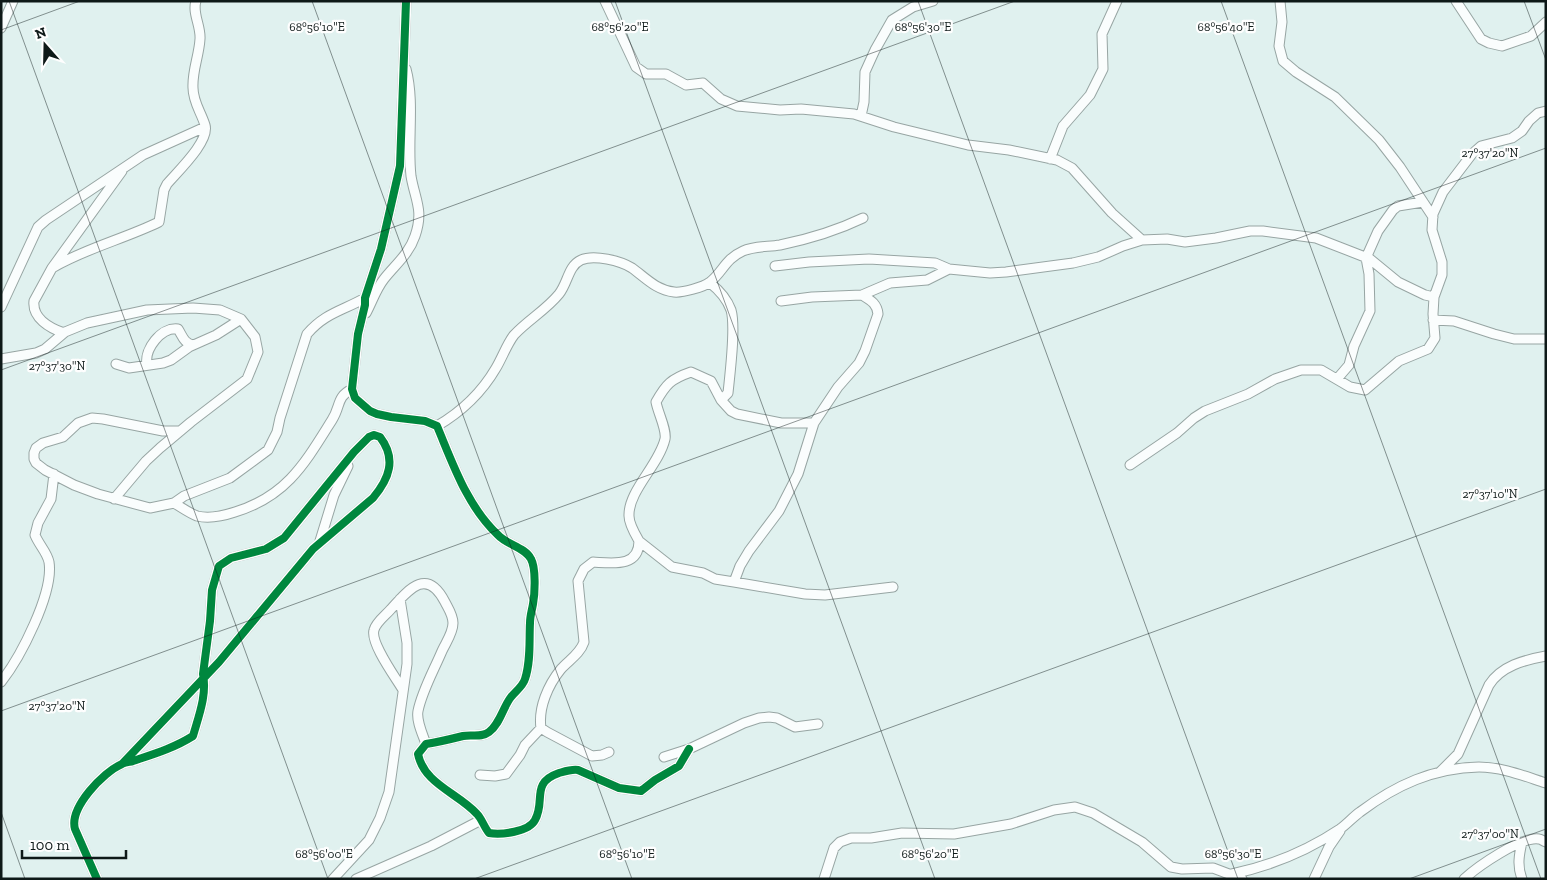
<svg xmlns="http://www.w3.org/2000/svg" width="1547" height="880" font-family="'Zilla Slab',serif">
<rect width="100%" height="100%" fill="#e0f1ef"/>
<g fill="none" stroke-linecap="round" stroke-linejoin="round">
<g stroke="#97a5a3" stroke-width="11">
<path id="minor" d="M406 1 400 166 381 249 365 298V305L358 334 352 389 355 398 370 411 377 414 391 417 425 421 437 426C453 464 467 506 498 535 507 545 525 547 531 559 536 568 535 593 533 604 532 610 530 616 530 623 529 641 531 661 525 679 523 686 516 691 511 697 503 707 500 724 489 732 481 738 472 734 463 736 451 739 439 742 426 744L418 754C424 784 458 793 477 814 482 819 484 827 489 833 501 835 529 832 535 820 546 801 530 783 559 773 566 771 572 769 578 770L619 788 641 791 655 780 679 766 689 749
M605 1 636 67 646 74H666L686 85 703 83 721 99 737 106 780 110 801 109 854 114 894 127 968 145 1009 150 1057 160 1072 168 1112 213 1142 240
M1280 1 1282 22 1279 46 1283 61 1296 72 1335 97 1379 140 1400 167 1433 217
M1456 1 1481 39 1489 43 1502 46 1531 36 1546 22
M1 28 13 1
M861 116 864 102 865 72 875 50 892 20 913 7 933 1
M1050 159 1063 126 1090 95 1103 69 1102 34 1117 1
M775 266 809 262 869 259 935 263 949 269 990 273 1006 272 1073 263 1098 257 1123 246 1142 240 1167 239 1185 242 1216 238 1250 231H1263L1316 238 1370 259 1398 282 1425 295 1434 297
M52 268C86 248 124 239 159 222L164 190 167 184C178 171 210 141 205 125 201 112 193 102 193 88 192 71 199 56 200 39 201 26 192 13 196 1
M710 283C719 290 727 299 731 310 736 327 730 373 728 393L721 400
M781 301 812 297 862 295 890 283 927 280 949 269
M1 307 38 227 46 220 143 155 205 127
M366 313C372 302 376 289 384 279 395 265 409 254 415 236 424 210 415 200 411 176 407 141 415 103 406 69
M1433 320 1454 321 1494 334 1514 339H1546
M64 333C50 328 32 318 34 301L52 268 122 171
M1 359 36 353 45 349 65 332 87 323 147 310 193 308 220 310 241 319 255 337 258 352 247 379 191 422 160 448 146 461 114 499
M116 364 129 368 163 363 171 360 189 347 216 335 241 319
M147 365C144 349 161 327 178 329 183 337 184 343 193 345
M1337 379 1349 365 1354 346 1370 311 1369 274 1366 258 1378 231 1393 210 1398 206 1423 202
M814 423H781L737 414 731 411 721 400 711 381 691 372C671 379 666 384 656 402 658 413 667 430 665 439 659 465 628 491 629 516 629 524 635 534 639 541L672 567 703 573 715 579 734 582 805 594 825 595 893 587
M437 426C461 412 482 392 496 368 502 358 507 344 514 335 528 320 546 310 559 294 568 283 568 266 581 260 594 254 621 261 632 268 646 278 656 290 674 292 682 293 704 287 710 282 723 272 725 259 743 251 754 246 768 247 780 245 809 239 836 231 863 218
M180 431H163L103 419 92 418 78 423 63 437 43 443 36 448 34 453V459L36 463 45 470 74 485 98 494 150 508 174 503 184 496 230 478 268 450 277 432 280 418 307 334C325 313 342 311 365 298
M1130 465 1177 433 1194 418 1205 411 1248 394 1275 379 1301 370H1321L1350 387 1365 390 1399 361 1428 349 1435 338 1433 314 1434 297 1442 275V262L1432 230 1433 214 1443 192 1472 154 1481 146 1512 138 1522 131 1529 121 1538 113 1546 111
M174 503C181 507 189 513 197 516 210 519 223 516 235 512 287 496 305 463 332 420 341 406 336 397 352 389
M319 544 334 495 348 466
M734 582 740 566 749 551 779 511 798 474 814 423 838 387 859 363 865 351 878 314C877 303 870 300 862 295
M1 682C20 658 54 593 49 562 47 552 39 545 35 535L38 523 51 499 54 474
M403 690C396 678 370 643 374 630 376 622 386 615 391 609 409 589 427 567 445 602 448 608 453 615 453 623 453 633 446 642 442 651 434 670 422 691 418 711 416 721 423 735 426 744
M609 752 602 755 592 756 547 732 541 728C538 708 548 685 561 669 569 660 580 654 584 642L578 581 584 569 593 562C612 563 639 568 639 541
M664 757 689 749 744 723 759 718 769 717 777 718 795 727 818 724
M1440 772 1458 754 1489 685C1501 666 1524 660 1546 656
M480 775 495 776 506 774 520 755 525 745 541 728
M1232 874C1270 866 1307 851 1340 829 1347 824 1353 817 1360 812 1396 785 1433 768 1479 767 1502 767 1524 776 1546 783
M97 879 75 829C69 808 103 772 122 764 125 762 129 762 133 761 154 754 174 748 193 736 199 715 207 695 203 674L210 621 212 590 219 566 231 558 266 549 284 538 354 452 369 437 374 435 380 437C397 459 389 479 373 498L313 549 219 662 122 764
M333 879 369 840 380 818 389 792 407 664V643L400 599
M356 879 431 846 481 820
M824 879 834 848 840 842 851 838H871L902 833 954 834 1011 824 1054 810 1075 807 1093 813 1142 842 1171 867 1182 869 1213 868 1242 879
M1314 879 1329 847 1340 831
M1464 879C1477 867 1521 836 1539 839 1541 839 1543 841 1546 842
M1522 879C1517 866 1519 855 1522 842"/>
</g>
<use href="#minor" stroke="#fafdfd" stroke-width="9"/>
<g stroke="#fefefe" stroke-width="11">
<path id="cycleway" d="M406 1 400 166 381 249 365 298V305L358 334 352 389 355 398 370 411 377 414 391 417 425 421 437 426C453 464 467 506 498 535 507 545 525 547 531 559 536 568 535 593 533 604 532 610 530 616 530 623 529 641 531 661 525 679 523 686 516 691 511 697 503 707 500 724 489 732 481 738 472 734 463 736 451 739 439 742 426 744L418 754C424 784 458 793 477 814 482 819 484 827 489 833 501 835 529 832 535 820 546 801 530 783 559 773 566 771 572 769 578 770L619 788 641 791 655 780 679 766 689 749
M97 879 75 829C69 808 103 772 122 764 125 762 129 762 133 761 154 754 174 748 193 736 199 715 207 695 203 674L210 621 212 590 219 566 231 558 266 549 284 538 354 452 369 437 374 435 380 437C397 459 389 479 373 498L313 549 219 662 122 764"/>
</g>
<use href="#cycleway" stroke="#00873e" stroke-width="8"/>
</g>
<path fill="none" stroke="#0e1918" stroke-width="1" stroke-opacity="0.45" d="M9 1 328 879M312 1 632 879M615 1 935 879M918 1 1238 879M1221 1 1541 879M1524 1 1546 60M1 30 80 1M1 370 1015 1M1 711 1546 148M1 812 25 879M474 879 1546 489M1409 879 1546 829"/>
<g font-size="12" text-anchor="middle" fill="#0e1918" stroke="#fefefe" stroke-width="4.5" stroke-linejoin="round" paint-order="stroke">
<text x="1226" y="31">68°56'40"E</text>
<text x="317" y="31">68°56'10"E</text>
<text x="620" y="31">68°56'20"E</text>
<text x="923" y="31">68°56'30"E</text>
<text x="1490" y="157">27°37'20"N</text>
<text x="57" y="370">27°37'30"N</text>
<text x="1490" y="498">27°37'10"N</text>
<text x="57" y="710">27°37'20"N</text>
<text x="1490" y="838">27°37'00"N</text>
<text x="324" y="858">68°56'00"E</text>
<text x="627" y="858">68°56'10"E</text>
<text x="930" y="858">68°56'20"E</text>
<text x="1233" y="858">68°56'30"E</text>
</g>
<rect width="1547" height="880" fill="none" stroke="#0e1918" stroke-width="5"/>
<g transform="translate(45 45) rotate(340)" stroke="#fefefe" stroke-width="4" paint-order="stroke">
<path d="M0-4L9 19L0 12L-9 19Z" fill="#0e1918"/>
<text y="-8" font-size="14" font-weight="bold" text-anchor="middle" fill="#0e1918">N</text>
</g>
<path d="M22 850v8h104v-8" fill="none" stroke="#0e1918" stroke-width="2.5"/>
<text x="30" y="850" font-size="15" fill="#0e1918" stroke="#fefefe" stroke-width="4" paint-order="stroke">100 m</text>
</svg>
